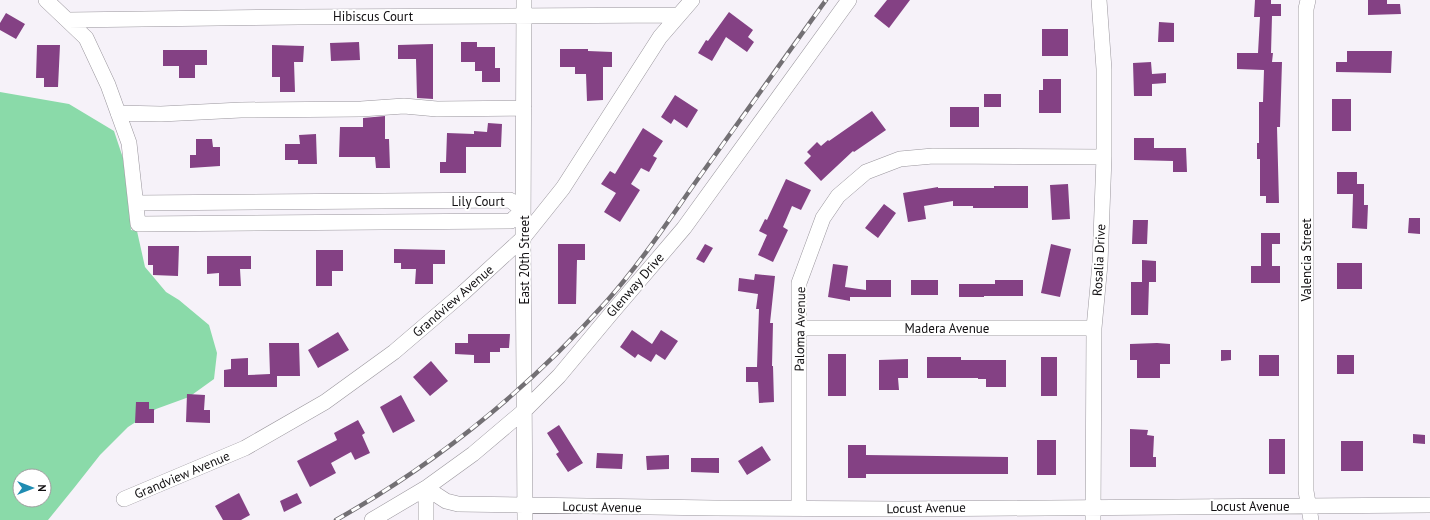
<svg xmlns="http://www.w3.org/2000/svg" width="1430" height="520" font-family="'PT Sans',sans-serif">
<rect width="100%" height="100%" fill="#f6f2f9"/>
<path fill="#8adaa9" fill-rule="evenodd" d="M0 92 69 104 114 131 123 158 131 230 137 231 145 267 166 292 179 300 209 325 217 353 214 379 189 397 156 409 128 427 100 455 74 488 48 520H0ZM20 476H44V500H20Z"/>
<path fill="#844184" d="M887 0H910L889 28 874 16Z
M1255 0H1271V4H1281V16H1272L1271 53H1273L1272 62H1282L1280 127H1277L1279 203H1266V196H1260V159H1257V143H1259V102H1263L1264 70 1237 69V53H1258L1260 17H1254Z
M1368 0H1387V4H1400L1401 14 1368 15Z
M729 12 753 30 748 37 754 42 747 52 726 37 712 61 698 53 706 40 708 41Z
M6 13 25 24 16 39 0 30V23Z
M1159 22 1174 23V42H1158Z
M1042 29H1068V56H1042Z
M359 42 360 60 331 61 330 43Z
M461 42H477V47H495V68H500V82H482V71H475V62H461Z
M433 44V99L417 98 416 59H398V45Z
M37 45H60L58 87H44V78H36Z
M272 45 304 46 303 62H294L295 92H280V77H272Z
M560 49H588V51L612 52V67H603V100L587 101 586 74H575V67H560Z
M163 50H207V65H195V78H179V66H163Z
M1347 51H1392L1391 73 1336 72V62H1347Z
M1151 62 1152 74 1166 73V83L1152 84V96H1134L1133 63Z
M1043 79H1061V113H1039V90H1043Z
M984 94H1001V107H984Z
M675 95 698 110 687 128 674 119 671 124 661 117Z
M1332 99H1351V131H1332Z
M950 107H979V127H950Z
M872 111 886 130 854 152 853 151 821 181 804 163 811 156 807 152 817 142 821 146 828 140 829 141Z
M385 116V139H389L390 168H376L375 157H339L340 127H363V118Z
M488 123 502 124 501 147H466V173H440V162H446L447 133 474 134V131L487 132Z
M643 128 663 141 653 156 657 158 649 172 641 168 631 184 640 190 620 222 604 212 616 193 601 184 610 171 615 174Z
M316 134 317 164H298V160H285V144H300L299 135Z
M1134 138H1154V148H1186L1187 172H1173V161L1134 160Z
M196 139H212L213 147H220V166L190 168V155H196Z
M1337 172H1357V184H1364V205H1368L1367 229 1352 228 1353 194H1337Z
M786 179 811 190 801 210 792 206 783 227 788 230 773 262 758 255 767 235 759 231 765 219 767 220Z
M1068 184 1070 219 1052 220 1050 185Z
M994 186H1028V208H973V206H953V201L924 206 926 219 908 222 903 193 938 187V188H994Z
M884 204 896 213 878 238 865 228Z
M1409 218H1420V234L1408 233Z
M1133 220H1148L1147 244H1132Z
M1261 233H1280V244H1272V266H1280V283H1251V266H1261Z
M558 244H585V260H577L576 304H558Z
M705 244 713 248 704 263 696 259Z
M1051 244 1071 249 1060 297 1041 293Z
M148 246H179L178 276 153 275V265H148Z
M394 249 445 250V264H433V284H415L416 269H401V263H394Z
M316 250H343V271H332V286H316Z
M207 256H251V269H240L241 286H219V273L207 274Z
M1142 260 1156 261V282H1142Z
M1337 263H1362V289H1337Z
M833 264 848 266 845 287 866 290V280H891V297H850V301L828 297Z
M755 274 775 276 770 323H773L772 366H773L774 402 759 403 758 382H746V367H757L759 309H756L758 294 738 291 739 278 754 280Z
M911 280H938V295H911Z
M995 280H1023V296H984V297H959V284H995Z
M1131 282H1149L1148 315H1131Z
M632 330 652 344 661 330 678 341 665 360 656 354 651 362 638 354 635 358 620 347Z
M338 332 349 350 318 368 308 350Z
M468 334H510L509 348H500V352H490V363H474V355L455 354V343H468Z
M269 343H299L300 376H277V387H224V370L231 369V359L248 358V375L270 374Z
M1157 343 1170 344V364H1160V378H1137V360H1130V344Z
M1221 350H1231V360L1221 361Z
M828 354H846V396H828Z
M1259 355H1279V376H1259Z
M1337 355H1354V374H1337Z
M927 357H961V360H1006V387H986V379H978V378H927Z
M1041 357H1057V396H1041Z
M908 359V378H898L899 390H879V360Z
M431 361 448 381 430 396 413 377Z
M187 394 205 395 204 410H210V423L186 422Z
M401 395 415 421 393 433 380 407Z
M136 402H149V409H154V423H135Z
M358 420 365 433 362 435 370 453 355 460 351 452 331 463 336 473 310 487 297 461 337 440 334 433Z
M559 425 583 463 568 472 556 454 559 452 547 433Z
M1130 429 1148 430 1147 435 1154 436 1153 457H1156V467H1130Z
M1413 434 1425 435V444L1413 443Z
M1269 439H1285V474H1269Z
M1037 440H1056V475H1037Z
M1341 441H1363V471H1341Z
M848 445H866V455L1008 457V474H866V478H848Z
M762 446 771 460 747 475 738 461Z
M597 453 623 454 622 469 596 468Z
M669 455V469L647 470 646 456Z
M691 458H719V473L691 472Z
M239 493 250 515 241 520H223L215 506Z
M297 493 302 503 284 512 280 501Z"/>
<g fill="none" stroke-linecap="round" stroke-linejoin="round">
<g stroke="#9a969d" stroke-width="16">
<path id="minor" d="M46 0 86 38 108 85 129 143 138 224 511 221 523 210 510 200 136 203
M524 0 523 238 525 520
M1308 0 1306 9V491L1311 520
M68 20 299 17 678 15
M118 113 161 114 241 110 361 109 404 106 437 109 524 108
M799 328H1094
M426 488 446 501 458 504 714 508 901 509 1430 505
M426 488V520
M124 499 245 448 325 402 394 352 463 293 523 238 563 188 660 37 692 0
M799 508V283L823 218 838 196 866 172 900 159 933 156 1104 157
M372 520 426 488 473 454 525 410 559 376 609 316 684 228 849 0
M1093 520 1094 328 1100 264 1104 157V69L1099 0"/>
</g>
<use href="#minor" stroke="#fff" stroke-width="15"/>
<g stroke="#737074" stroke-width="4.5">
<path id="rail" d="M336 520C437 463 529 388 606 302 639 265 667 223 695 183 739 122 783 61 826 0"/>
</g>
<use href="#rail" stroke="#fff" stroke-width="3" stroke-dasharray="9" stroke-linecap="butt"/>
</g>
<g text-anchor="middle" dominant-baseline="central" stroke-width="4" stroke-linejoin="round" paint-order="stroke">
<g font-size="13" fill="#121012" stroke="#fff">
<text x="373" y="16">Hibiscus Court</text>
<text x="478" y="201">Lily Court</text>
<text transform="translate(524 260) rotate(-90)">East 20th Street</text>
<text transform="translate(1099 260) rotate(-87)">Rosalia Drive</text>
<text transform="translate(1306 260) rotate(-90)">Valencia Street</text>
<text transform="translate(635 285) rotate(-49)">Glenway Drive</text>
<text transform="translate(453 301) rotate(-41)">Grandview Avenue</text>
<text x="947" y="328">Madera Avenue</text>
<text transform="translate(800 329) rotate(-89)">Paloma Avenue</text>
<text transform="translate(182 475) rotate(-23)">Grandview Avenue</text>
<text x="1250" y="506">Locust Avenue</text>
<text transform="translate(602 507) rotate(1)">Locust Avenue</text>
<text transform="translate(926 508) rotate(-1)">Locust Avenue</text>
</g>
</g>
<g transform="translate(32 488) rotate(90)"><circle r="19" fill="#ffffff" stroke="#a09fa0"/>
<path d="M0-3L7 15L0 10L-7 15Z" fill="#1f8cb2"/>
<text y="-6" font-size="11" font-weight="bold" text-anchor="middle" fill="#121012">N</text>
</g>
</svg>
